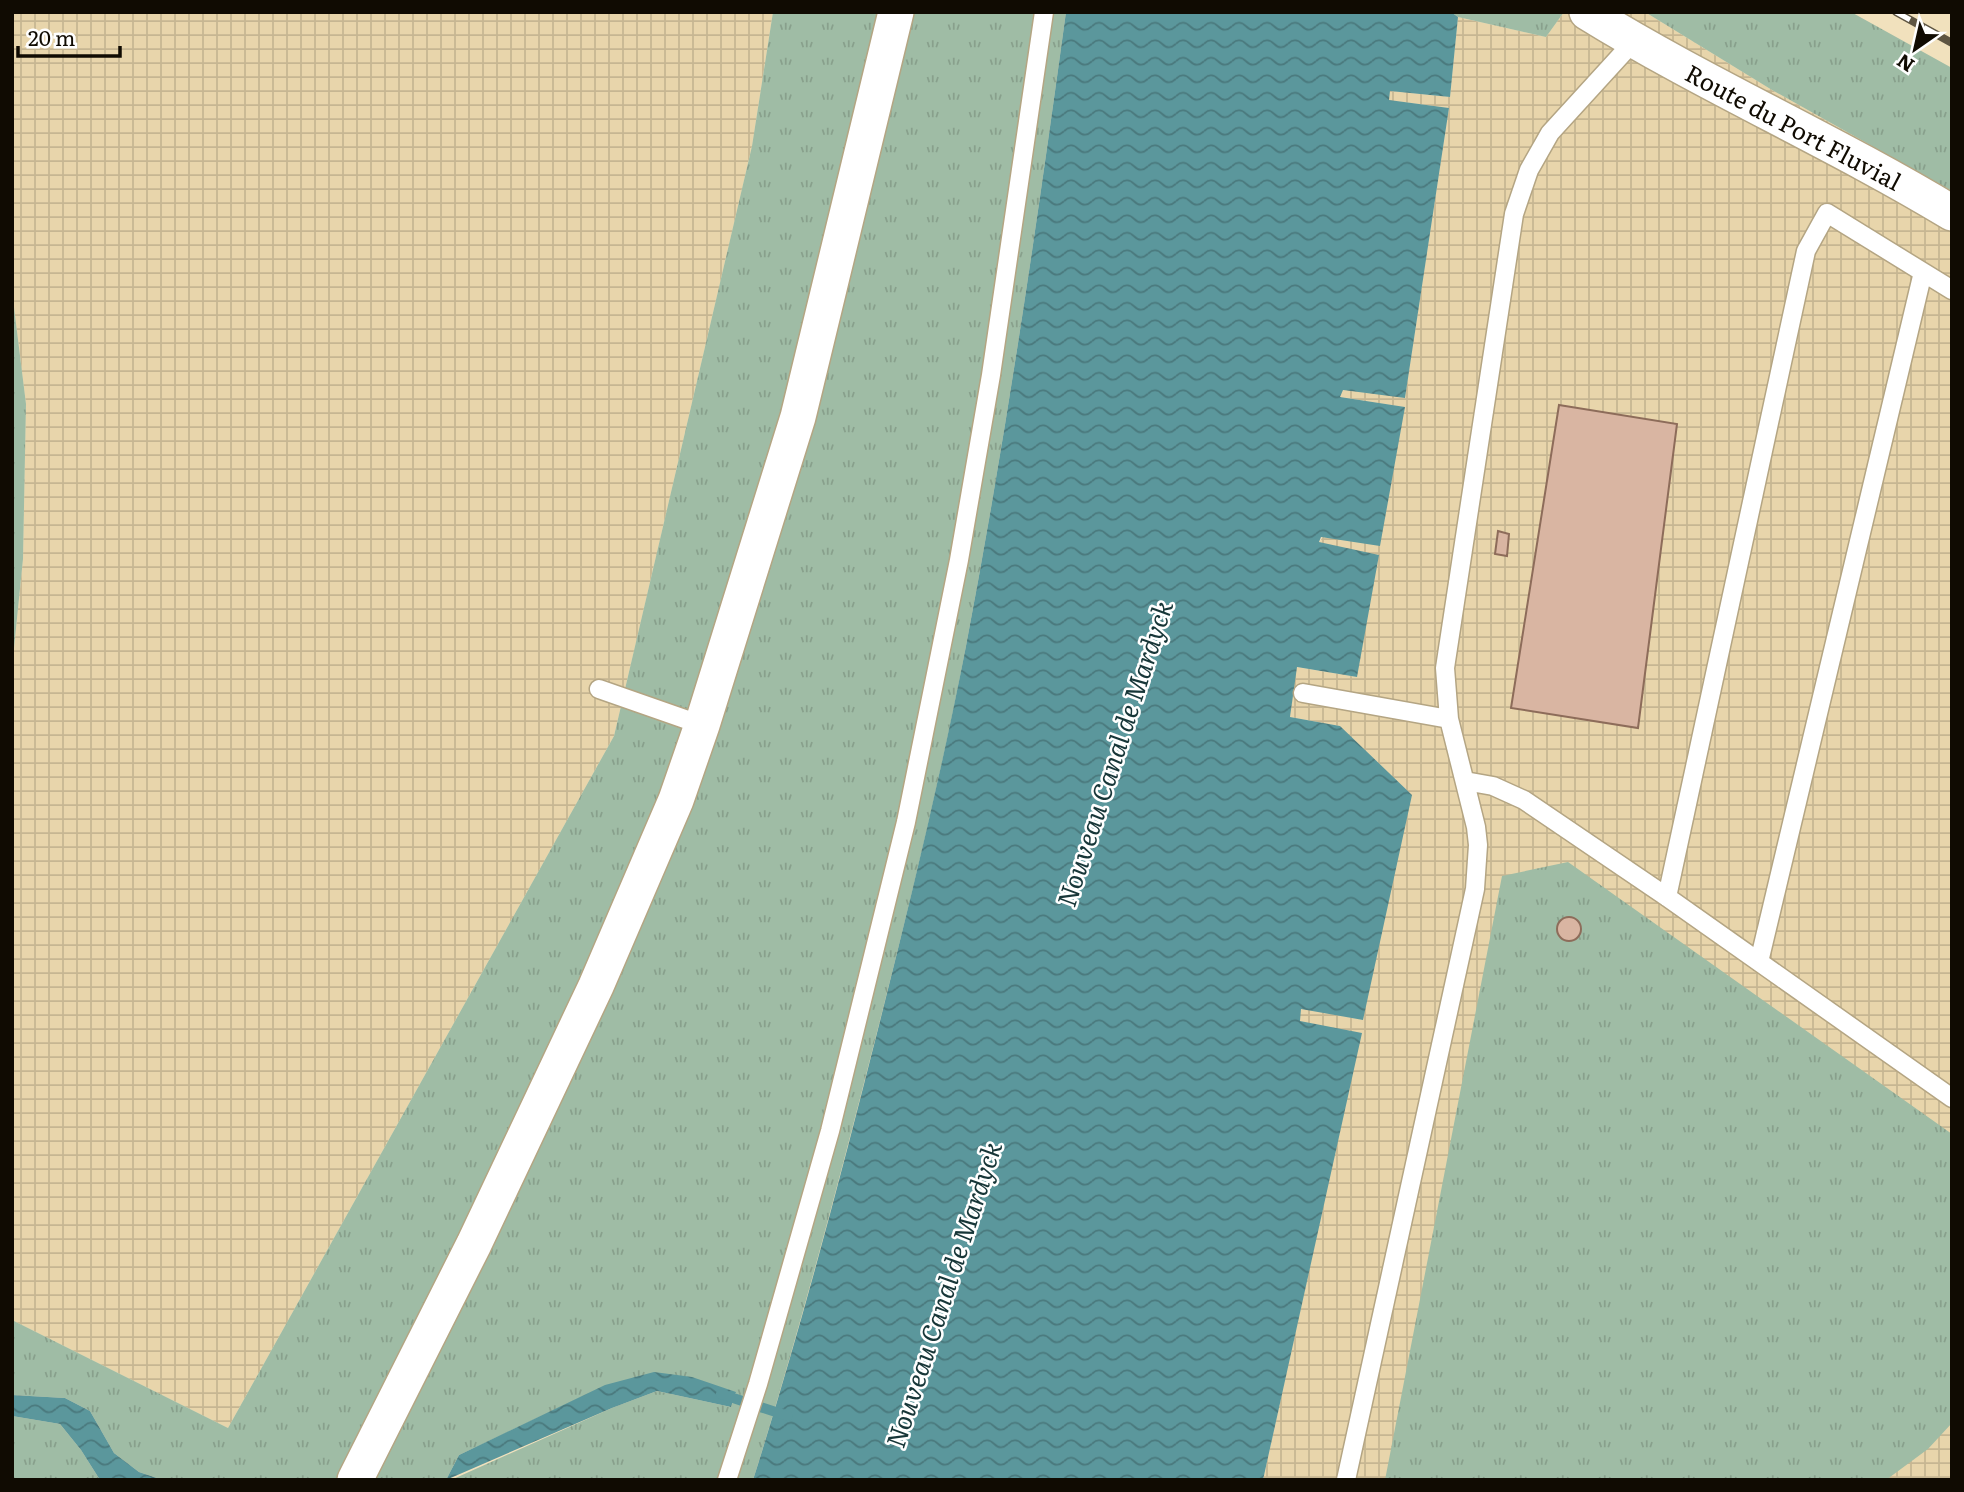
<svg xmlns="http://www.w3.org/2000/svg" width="1964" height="1492" font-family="Literata,serif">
<defs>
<pattern id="industrial-grid" width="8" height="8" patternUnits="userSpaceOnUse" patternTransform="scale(1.75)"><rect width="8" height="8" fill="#e8d5ab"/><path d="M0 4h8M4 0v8" fill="none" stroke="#c6b692"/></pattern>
<pattern id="grass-tufts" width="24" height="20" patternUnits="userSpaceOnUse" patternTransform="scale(1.75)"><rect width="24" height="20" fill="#9fbca5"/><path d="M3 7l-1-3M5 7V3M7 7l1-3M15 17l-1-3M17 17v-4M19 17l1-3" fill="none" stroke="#88a08c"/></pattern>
<pattern id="water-waves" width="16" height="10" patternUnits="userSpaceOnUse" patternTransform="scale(1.75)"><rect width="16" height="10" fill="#5b979c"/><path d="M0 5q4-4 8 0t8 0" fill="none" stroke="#4a797d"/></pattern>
</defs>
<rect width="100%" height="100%" fill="#f1e1bd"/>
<path fill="url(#industrial-grid)" d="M12 12H773L752 146 614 736 228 1428 12 1320V668L23 559 26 404 12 291Z
M1564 12H1645L1772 90 1952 191V1480H1263L1361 1034 1299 1021 1301 1008 1363 1020 1340 726 1290 717 1296 667 1357 677 1319 543 1404 407 1340 397 1342 390 1405 397 1449 108 1388 100 1390 91 1450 97 1458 17 1546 37Z"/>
<path fill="url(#grass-tufts)" d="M773 12H1066C1037 224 1006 436 966 646 941 777 909 907 876 1036 838 1185 799 1333 753 1480H451L612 1408 657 1391 731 1407 736 1393 605 1386 459 1455 446 1480H163L139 1472 114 1453 90 1411 65 1398 12 1395V1320L228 1428 614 736 752 146Z
M1451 12H1564L1546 37 1458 17Z
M1645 12H1851L1952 68V191L1772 90Z
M12 291 26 404 23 559 12 668Z
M1568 862 1952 1134V1423L1928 1449 1886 1480H1385L1502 876Z
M12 1416 60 1424 81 1450 100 1480H12Z"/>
<path fill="url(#water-waves)" d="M1066 12H1451L1458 17 1450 97 1390 91 1389 100 1449 108 1405 398 1343 390 1340 397 1405 407 1380 546 1321 537 1319 542 1379 555 1357 677 1297 667 1290 717 1340 726 1412 795 1363 1020 1301 1009 1300 1021 1362 1033 1263 1480H753C800 1331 840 1180 878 1029 910 902 941 775 966 646 1006 436 1037 224 1066 12Z
M654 1372 692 1377 736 1392 731 1407 657 1391 612 1408 446 1480 459 1455 605 1385Z
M12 1395 65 1398 90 1411 114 1453 139 1472 163 1480H100L81 1450 60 1424 12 1416Z"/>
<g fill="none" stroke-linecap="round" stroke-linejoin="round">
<path stroke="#5b979c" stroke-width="10" d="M721 1394 788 1416"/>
</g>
<path fill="#d9b5a2" stroke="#8d6c5a" stroke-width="2" d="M1559 405 1677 424 1638 728 1511 708Z
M1498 531 1509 534 1507 556 1495 554Z
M1557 929a12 12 0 1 1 24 0a12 12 0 1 1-24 0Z"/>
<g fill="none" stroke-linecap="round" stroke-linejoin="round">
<g stroke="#b4a583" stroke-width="21">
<path id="service" d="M599 689 702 725
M1303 693 1449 719
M1465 781 1493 786 1524 800 1667 897 1952 1098
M1667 897 1806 251 1827 213 1952 290
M1759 962 1923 272
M727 1480 758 1384 830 1131 906 822 959 560 991 375 1044 12
M1346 1480 1475 889 1478 845 1476 827 1449 719 1445 668 1514 214 1529 170 1550 133 1634 41"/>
</g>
<g stroke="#b4a583" stroke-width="38">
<path id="minor" d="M1587 12C1705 85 1833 141 1952 213
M355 1480 474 1244 596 986 676 800 702 725 798 417 896 12"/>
</g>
<use href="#service" stroke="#fff" stroke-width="18"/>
<use href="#minor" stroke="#fff" stroke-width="35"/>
<g stroke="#5e5542" stroke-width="8">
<path id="rail" d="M1896 12 1952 43"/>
</g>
<use href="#rail" stroke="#fff" stroke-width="5" stroke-dasharray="16" stroke-linecap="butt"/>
</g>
<g text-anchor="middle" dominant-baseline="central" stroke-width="5" stroke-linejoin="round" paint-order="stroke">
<g font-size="24" fill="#100b02" stroke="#fff">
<text transform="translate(1794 126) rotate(28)">Route du Port Fluvial</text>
</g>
<g font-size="26" font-style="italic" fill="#173638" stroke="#fff">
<text transform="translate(1113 753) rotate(-72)">Nouveau Canal de Mardyck</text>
<text transform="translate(942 1294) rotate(-72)">Nouveau Canal de Mardyck</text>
</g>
</g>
<rect width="1964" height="1492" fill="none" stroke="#100b02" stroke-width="28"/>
<g transform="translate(1915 49) rotate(214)" stroke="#ffffff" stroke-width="5" paint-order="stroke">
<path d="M0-5L12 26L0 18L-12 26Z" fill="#100b02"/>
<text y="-10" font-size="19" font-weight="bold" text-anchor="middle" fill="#100b02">N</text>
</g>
<path d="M18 46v10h102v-10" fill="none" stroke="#100b02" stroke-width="3.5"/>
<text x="28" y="46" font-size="21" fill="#100b02" stroke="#ffffff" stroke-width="5" paint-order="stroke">20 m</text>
</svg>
